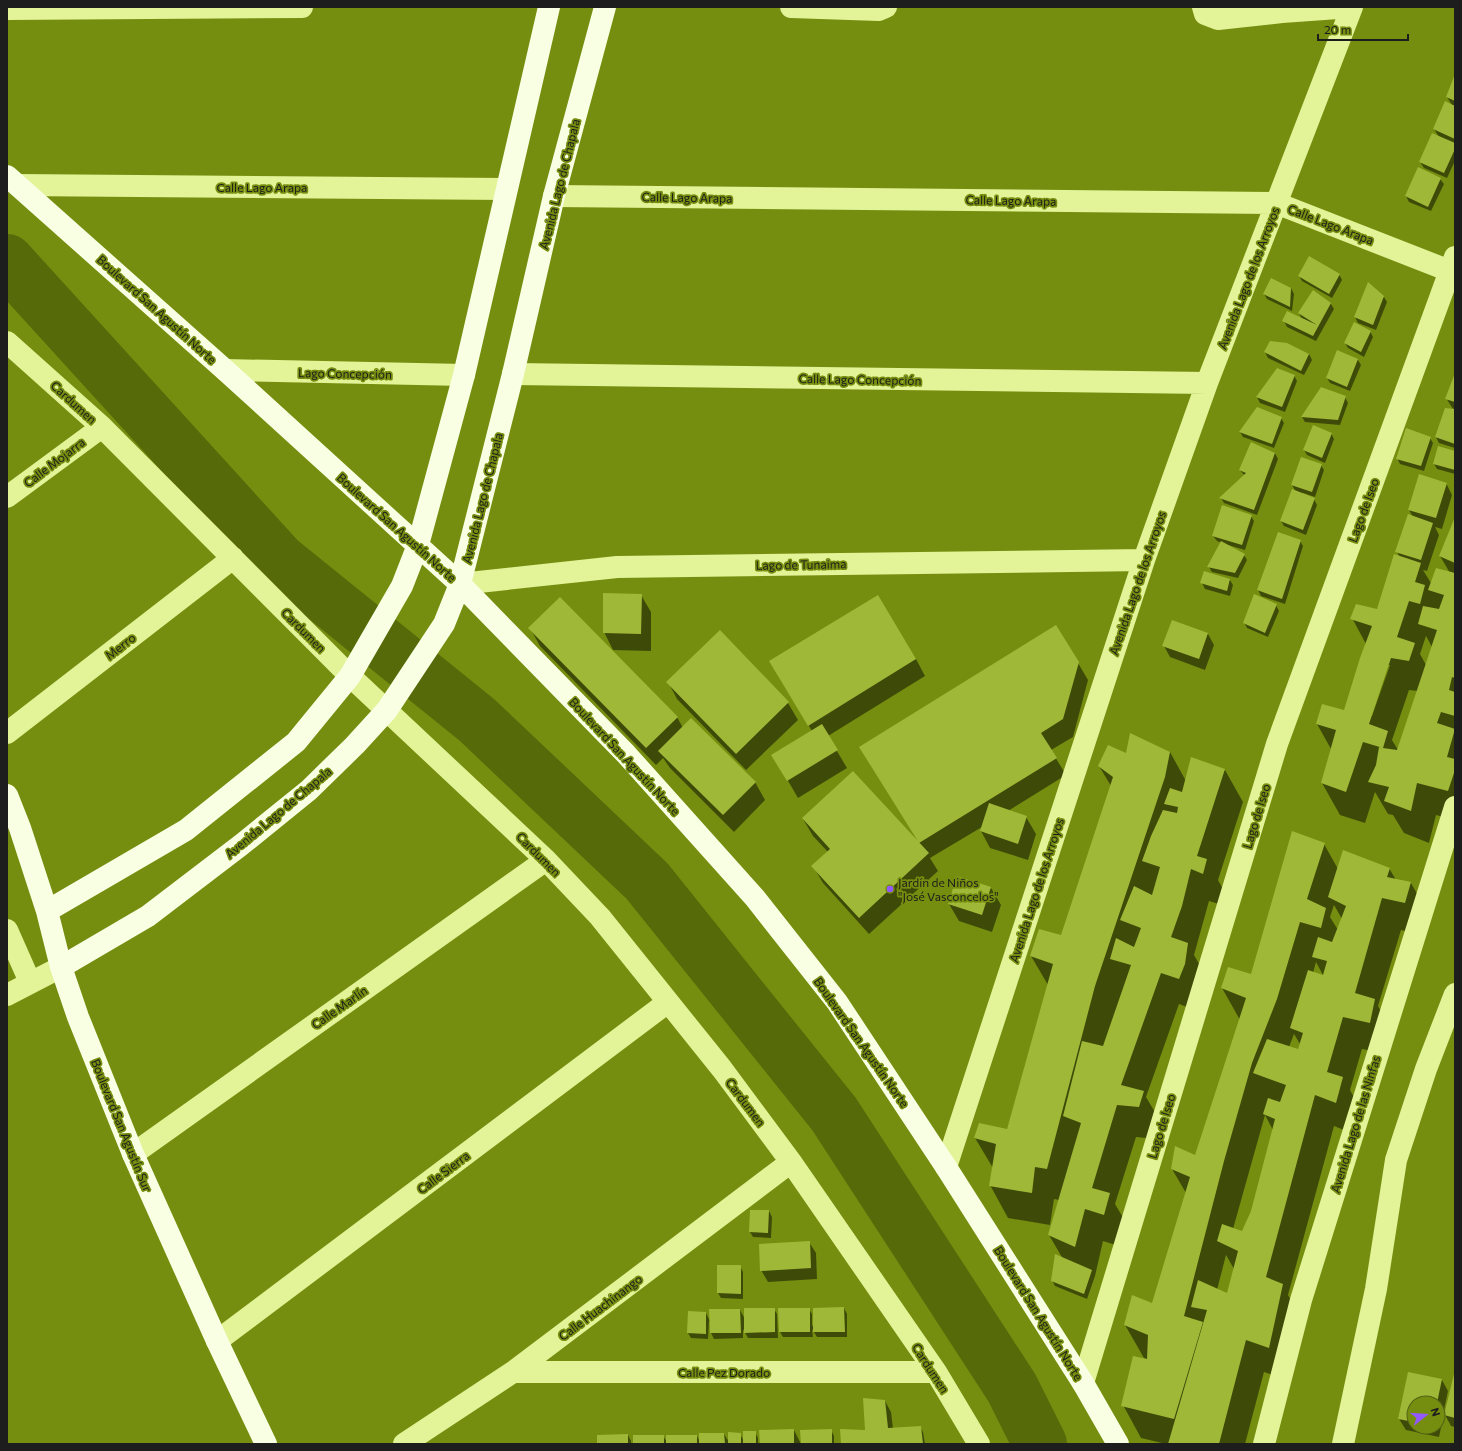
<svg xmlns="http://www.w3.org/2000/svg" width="1462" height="1451" font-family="Commissioner,sans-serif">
<rect width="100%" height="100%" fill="#758e0f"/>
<path fill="#0007" fill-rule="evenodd" d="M1455 77V161L1447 178 1424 168 1420 162 1439 137 1434 129 1452 105 1447 97Z
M1440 179 1444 184 1431 211 1409 202 1406 196Z
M1339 274 1342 280 1332 298 1302 281 1299 276Z
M1291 288 1294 294 1292 311 1267 299 1264 294Z
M1313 292 1331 304 1334 309 1316 341 1287 327 1284 321 1302 319 1299 313Z
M1384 297 1387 302 1376 330 1358 323 1355 317Z
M1370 331 1373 337 1364 357 1348 348 1345 343Z
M1338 351 1358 360 1361 365 1350 391 1330 383 1327 378Z
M1265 352 1309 354 1312 360 1304 375 1268 358Z
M1277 369 1294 375 1297 381 1285 412 1260 403 1257 397Z
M1455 375V448L1439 443 1436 437 1453 409 1446 398Z
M1345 397 1348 403 1340 425 1305 422 1302 417Z
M1281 418 1284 423 1274 448 1243 437 1240 432Z
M1331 433 1334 439 1325 463 1307 455 1304 450Z
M1430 438 1433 443 1424 471 1400 464 1397 458Z
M1455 452V474L1437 469 1434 464Z
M1275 453 1278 459 1257 515 1224 503 1221 498 1245 476 1240 470Z
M1321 465 1324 470 1315 497 1303 493 1302 495 1314 499 1317 505 1306 535 1284 526 1281 521 1296 492 1292 485Z
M1446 483 1452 495 1442 529 1435 527 1439 535 1427 571 1423 570 1431 583 1450 573 1440 556 1455 520V820L1436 815 1429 843 1404 833 1393 815 1388 814 1375 792 1365 823 1340 815 1322 783 1331 749 1317 724 1345 712 1366 644 1352 618 1377 611 1400 557 1397 552 1413 517 1409 510ZM1426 636 1432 647 1426 665 1420 654ZM1388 665H1390L1372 716H1371ZM1409 690 1418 691 1398 750 1392 740Z
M1251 516 1254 521 1245 550 1228 545V546L1244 555 1247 560 1238 578 1212 572 1209 567 1222 543 1217 541 1213 536Z
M1300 541 1303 546 1285 604 1261 596 1258 590Z
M1230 580 1233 585 1230 596 1205 589 1202 583Z
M641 595 651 612V651L613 650 604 632Z
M1276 605 1279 611 1268 637 1247 628 1244 622Z
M530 628 677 717 683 728 755 782 765 800 734 832 670 768 663 758 656 765 540 646Z
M1208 634 1214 645 1205 670 1170 657 1164 646Z
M916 659 925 676 828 736 847 768 798 798 773 755 812 731 780 679Z
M1078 663 1088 680 1073 737 1051 750 1066 775 1008 811 1026 817 1036 834 1028 860 990 848 981 831 982 827 930 858 938 871 869 934 823 883 813 866 828 852 813 836 803 819 919 842 870 764Z
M668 682 788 703 798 720 746 770 677 699Z
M1170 752 1186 781 1225 770 1243 802 1218 880 1225 893 1222 905 1209 901 1194 955 1206 976 1198 1011 1179 1004 1146 1097 1162 1124 1157 1139 1136 1137 1115 1204 1128 1226 1122 1247 1103 1241 1095 1276 1087 1299 1055 1286 1052 1280 1063 1259 1049 1235 1059 1200 1054 1199 1050 1225 1008 1218 990 1185 993 1168 975 1138 1007 1130 1048 985 1031 956 1062 937 1111 786 1099 766 1126 755Z
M1324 844 1338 869 1389 868 1396 880 1411 883 1429 915 1423 935 1401 930 1378 1006 1393 1032 1388 1054 1362 1049 1350 1090 1361 1110 1354 1134 1334 1126 1288 1295 1301 1317 1287 1380 1264 1372 1245 1444H1166L1141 1438 1123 1405 1149 1360 1144 1358 1125 1325 1153 1304 1186 1193 1172 1169 1196 1156 1240 1020 1222 988 1252 976ZM1334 905 1342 919 1338 930 1330 917ZM1316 962 1324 977 1313 973ZM1294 1034 1300 1044 1298 1050 1289 1047ZM1265 1115 1273 1130 1252 1211 1243 1232 1233 1229ZM1226 1255 1234 1269 1228 1295 1217 1290Z
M991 888 1001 905 992 932 959 921 949 904Z
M769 1211 772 1217 771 1238 753 1237 750 1232Z
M809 1242 816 1253 817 1279 768 1282 761 1270Z
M718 1266H740L743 1272V1299L721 1298 718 1293Z
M844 1308 847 1314V1337H817L812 1329 813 1337H783L780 1332 779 1309H809L812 1314V1326Z
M774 1309 777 1314 778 1338H748L743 1329V1338L714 1339 711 1333 710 1321H709L708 1339 691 1338 688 1333 706 1313 710 1321 740 1310 745 1319Z
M1409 1373 1442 1380 1448 1391 1444 1410H1446L1455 1375V1427L1451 1426 1444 1413 1439 1437 1406 1430 1399 1419ZM1414 1403H1438V1427H1414Z
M885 1401 891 1412 893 1429 920 1427 923 1432 925 1444H842L867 1431Z
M794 1430 801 1444H761Z
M831 1430 834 1436V1444H802Z
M755 1432 758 1438V1444H634L663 1436 667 1442 697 1436 700 1442 724 1434 729 1442 740 1434 744 1441Z
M628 1435 631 1441V1444H598Z"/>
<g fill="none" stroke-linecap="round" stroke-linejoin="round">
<path stroke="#566a09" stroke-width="54" d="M7 261 279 560 477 720 647 881 834 1114 1012 1388 1040 1444"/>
</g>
<path fill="#a0b838" d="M1455 74V101L1446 97Z
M1445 101 1455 106V139L1433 129Z
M1432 133 1455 143V149L1444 173 1419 162Z
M1418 167 1441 178 1428 207 1405 196Z
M1309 256 1340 274 1329 294 1298 276Z
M1271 278 1291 288 1290 307 1263 294Z
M1368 282 1384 296 1373 325 1354 317Z
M1313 290 1331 303 1313 336 1282 321 1287 311 1317 325 1298 313Z
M1354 322 1371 331 1361 352 1344 343Z
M1270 341 1287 343 1309 354 1301 371 1264 352Z
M1337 350 1358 359 1347 387 1326 378Z
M1277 368 1295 375 1282 407 1256 397Z
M1455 373V402L1445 399Z
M1321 387 1346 396 1338 420 1301 417Z
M1257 407 1282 417 1272 444 1239 432Z
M1445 408 1455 409V444L1435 437Z
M1313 425 1332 433 1322 458 1303 450Z
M1406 428 1431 437 1421 466 1396 459Z
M1251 442 1275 453 1254 510 1219 498 1246 473 1239 470Z
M1438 446 1455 451V470L1433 464Z
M1301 457 1322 464 1312 492 1291 485Z
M1419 474 1447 483 1436 518 1408 510Z
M1292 489 1315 498 1303 530 1280 521Z
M1222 505 1252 515 1242 545 1212 536Z
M1408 514 1433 523 1421 560 1395 552Z
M1455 517V563L1439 556Z
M1278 532 1301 540 1282 599 1257 590Z
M1221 541 1245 554 1235 573 1207 567Z
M1394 554 1421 563 1415 582 1425 585 1420 604 1409 601 1397 637 1415 643 1409 661 1391 658 1369 724 1388 731 1383 748 1397 750 1437 630 1418 624 1423 606 1439 609 1444 595 1428 590 1436 568 1455 573V678L1452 677 1449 690 1455 692V716L1441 712 1437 723 1455 729 1447 757 1455 759V770L1448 791 1417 783 1411 811 1384 801 1389 787 1368 782 1376 765 1379 747 1383 748 1363 742 1346 792 1321 783 1336 730 1316 724 1322 704 1344 710 1360 658 1372 626 1350 619 1356 604 1377 609Z
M1204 571 1230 579 1227 591 1200 583Z
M603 593 642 594 641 634 603 633Z
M1254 594 1277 604 1265 633 1243 623Z
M878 595 916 659 808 726 769 661Z
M560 597 678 717 646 748 528 628Z
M1172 620 1208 633 1199 659 1162 646Z
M1056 625 1079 662 1063 719 1041 733 1057 758 919 843 859 747Z
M720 630 789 702 736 754 666 682Z
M691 718 756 782 723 815 658 751Z
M822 724 838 750 787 781 771 755Z
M1130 733 1170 752 1165 777 1095 986 1047 1169 1035 1167 1032 1193 989 1186 996 1144 974 1138 979 1123 1007 1129 1053 964 1030 956 1039 929 1061 935 1113 777 1098 766 1108 745 1126 753Z
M1191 757 1225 769 1197 856 1207 859 1203 874 1191 869 1182 906 1171 937 1188 943 1185 964 1179 979 1161 973 1121 1085 1144 1091 1139 1107 1117 1105 1092 1188 1110 1193 1104 1215 1085 1209 1075 1247 1048 1235 1081 1123 1063 1116 1082 1041 1103 1046 1131 965 1110 959 1116 938 1134 947 1141 928 1120 920 1134 886 1152 895 1160 867 1142 861 1151 836 1163 810 1177 813 1178 807 1164 804 1170 788 1182 792Z
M853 771 929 853 859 918 811 866 830 849 802 818Z
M989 803 1027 816 1018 844 980 831Z
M1292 831 1325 843 1307 899 1326 908 1321 928 1300 922 1277 999 1252 1063 1224 1161 1184 1316 1203 1322 1174 1419 1121 1406 1133 1356 1147 1359 1148 1335 1124 1325 1132 1295 1152 1303 1190 1177 1171 1169 1175 1146 1195 1155 1246 998 1221 988 1228 967 1251 974Z
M1343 850 1390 868 1387 877 1411 882 1405 903 1382 898 1355 993 1375 999 1370 1023 1343 1017 1327 1072 1343 1077 1336 1103 1315 1095 1266 1277 1283 1284 1269 1348 1246 1340 1219 1444H1168L1207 1310 1191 1307 1198 1280 1227 1293 1238 1251 1217 1241 1222 1224 1242 1231 1251 1211 1275 1119 1263 1114 1268 1098 1280 1102 1286 1085 1253 1073 1267 1039 1298 1049 1303 1033 1290 1028 1308 970 1323 975 1327 961 1312 957 1318 937 1332 942 1346 906 1328 897Z
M957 876 991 887 982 915 948 904Z
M750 1210H769L768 1233 749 1232Z
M810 1241 811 1268 760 1271 759 1244Z
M1055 1254 1092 1270 1084 1294 1051 1281Z
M717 1265H741V1294L717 1293Z
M844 1307 845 1332H813V1308Z
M744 1308H775V1332L744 1333Z
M778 1308H810V1332H779Z
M709 1309H740L741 1333H710Z
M688 1311 706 1312V1334L687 1333Z
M1408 1372 1442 1379 1437 1403H1414V1422L1398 1419Z
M1454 1374H1455V1418L1444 1415Z
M863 1398 885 1400 888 1428 921 1426 923 1444H841L840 1429 865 1430Z
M794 1429V1444H760L759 1430Z
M832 1429V1444H801L800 1430Z
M743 1431H756V1444H743Z
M728 1432 741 1433V1444H728Z
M699 1433H724L725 1444H699Z
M628 1434V1444H597V1435Z
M633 1435H664V1444H633Z
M666 1435H697V1444H666Z"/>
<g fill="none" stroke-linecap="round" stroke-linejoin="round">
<path stroke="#e2f398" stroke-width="22" d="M791 7 879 10 886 7
M1203 7 1205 14 1218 19 1282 12 1352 7
M7 9 302 7
M18 185 506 189
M554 196 1276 203 1455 273
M7 342 102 427 350 676 546 860 600 917 722 1069 791 1162 936 1372 979 1444
M225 370 464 375
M513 374 1207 383
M7 497 102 427
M460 584 617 567 1144 560
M7 733 233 558
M7 930 30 982
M7 995 61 967
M133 1154 546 860
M946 1167 1144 560 1207 383 1352 7
M217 1341 668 1002
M513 1372H936
M1083 1383 1277 744 1455 257
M404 1444 513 1372 791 1162
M1264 1444 1301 1300 1455 807
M1343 1444 1376 1289 1396 1160 1426 1069 1455 994"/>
<path stroke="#f8ffe3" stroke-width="22" d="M7 176 225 370 460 584 626 754 755 898 837 1002 946 1167 1083 1383 1118 1444
M7 795 20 828 47 911 61 967 78 1017 133 1154 217 1341 266 1444
M47 911 186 830 296 742 350 676 402 586 418 545 464 375 549 7
M61 967 148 916 241 845 309 790 355 745 387 710 444 624 460 584 513 374 554 196 605 7"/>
</g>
<circle fill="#9359ff" stroke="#758e0f" stroke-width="1.5" cx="890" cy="889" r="4"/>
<g text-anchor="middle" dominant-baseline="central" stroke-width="3.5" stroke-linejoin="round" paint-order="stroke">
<g font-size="12" fill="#1d1d1d" stroke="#758e0f">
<text transform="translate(559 184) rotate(-76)">Avenida Lago de Chapala</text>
<text x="262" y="187">Calle Lago Arapa</text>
<text transform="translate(687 197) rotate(1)">Calle Lago Arapa</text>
<text transform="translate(1011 200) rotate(1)">Calle Lago Arapa</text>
<text transform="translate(1331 224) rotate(21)">Calle Lago Arapa</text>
<text transform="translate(1248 278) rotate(-69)">Avenida Lago de los Arroyos</text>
<text transform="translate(157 309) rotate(42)">Boulevard San Agustín Norte</text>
<text transform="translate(345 373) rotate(1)">Lago Concepción</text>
<text transform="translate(860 379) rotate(1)">Calle Lago Concepción</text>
<text transform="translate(74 402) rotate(42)">Cardumen</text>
<text transform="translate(54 462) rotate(-37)">Calle Mojarra</text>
<text transform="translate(482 498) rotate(-76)">Avenida Lago de Chapala</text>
<text transform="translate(1363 510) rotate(-70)">Lago de Iseo</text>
<text transform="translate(397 527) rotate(42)">Boulevard San Agustín Norte</text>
<text transform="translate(801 564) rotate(-1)">Lago de Tunaima</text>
<text transform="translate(1137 583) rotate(-71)">Avenida Lago de los Arroyos</text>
<text transform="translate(304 630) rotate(45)">Cardumen</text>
<text transform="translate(120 646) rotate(-38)">Merro</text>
<text transform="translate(625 756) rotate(47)">Boulevard San Agustín Norte</text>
<text transform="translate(278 812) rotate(-40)">Avenida Lago de Chapala</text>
<text transform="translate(1256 816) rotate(-73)">Lago de Iseo</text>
<text transform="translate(539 854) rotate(45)">Cardumen</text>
<text transform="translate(1036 890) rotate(-72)">Avenida Lago de los Arroyos</text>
<text transform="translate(339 1007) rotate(-35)">Calle Marlín</text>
<text transform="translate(862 1042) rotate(55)">Boulevard San Agustín Norte</text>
<text transform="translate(746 1102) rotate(53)">Cardumen</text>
<text transform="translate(1355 1124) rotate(-73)">Avenida Lago de las Ninfas</text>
<text transform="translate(122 1125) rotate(68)">Boulevard San Agustín Sur</text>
<text transform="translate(1161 1126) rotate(-73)">Lago de Iseo</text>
<text transform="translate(443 1172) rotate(-37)">Calle Sierra</text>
<text transform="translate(600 1307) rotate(-37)">Calle Huachinango</text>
<text transform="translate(1039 1313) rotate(58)">Boulevard San Agustín Norte</text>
<text transform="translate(931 1368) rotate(57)">Cardumen</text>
<text x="724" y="1372">Calle Pez Dorado</text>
</g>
<g font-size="12" fill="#1d1d1d" stroke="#758e0f" text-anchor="start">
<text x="898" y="882">Jardín de Niños<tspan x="898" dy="14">"José Vasconcelos"</tspan></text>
</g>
</g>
<rect width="1462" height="1451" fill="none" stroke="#1d1d1d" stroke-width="16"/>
<g transform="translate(1426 1415) rotate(73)"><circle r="19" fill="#758e0f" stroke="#526115"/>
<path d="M0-3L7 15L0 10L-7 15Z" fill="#9359ff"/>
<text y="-6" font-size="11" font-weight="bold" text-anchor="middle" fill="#1d1d1d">N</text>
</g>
<path d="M1318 34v6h90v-6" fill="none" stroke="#1d1d1d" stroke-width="2"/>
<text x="1324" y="34" font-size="12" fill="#1d1d1d" stroke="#758e0f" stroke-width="3" paint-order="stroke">20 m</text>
</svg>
